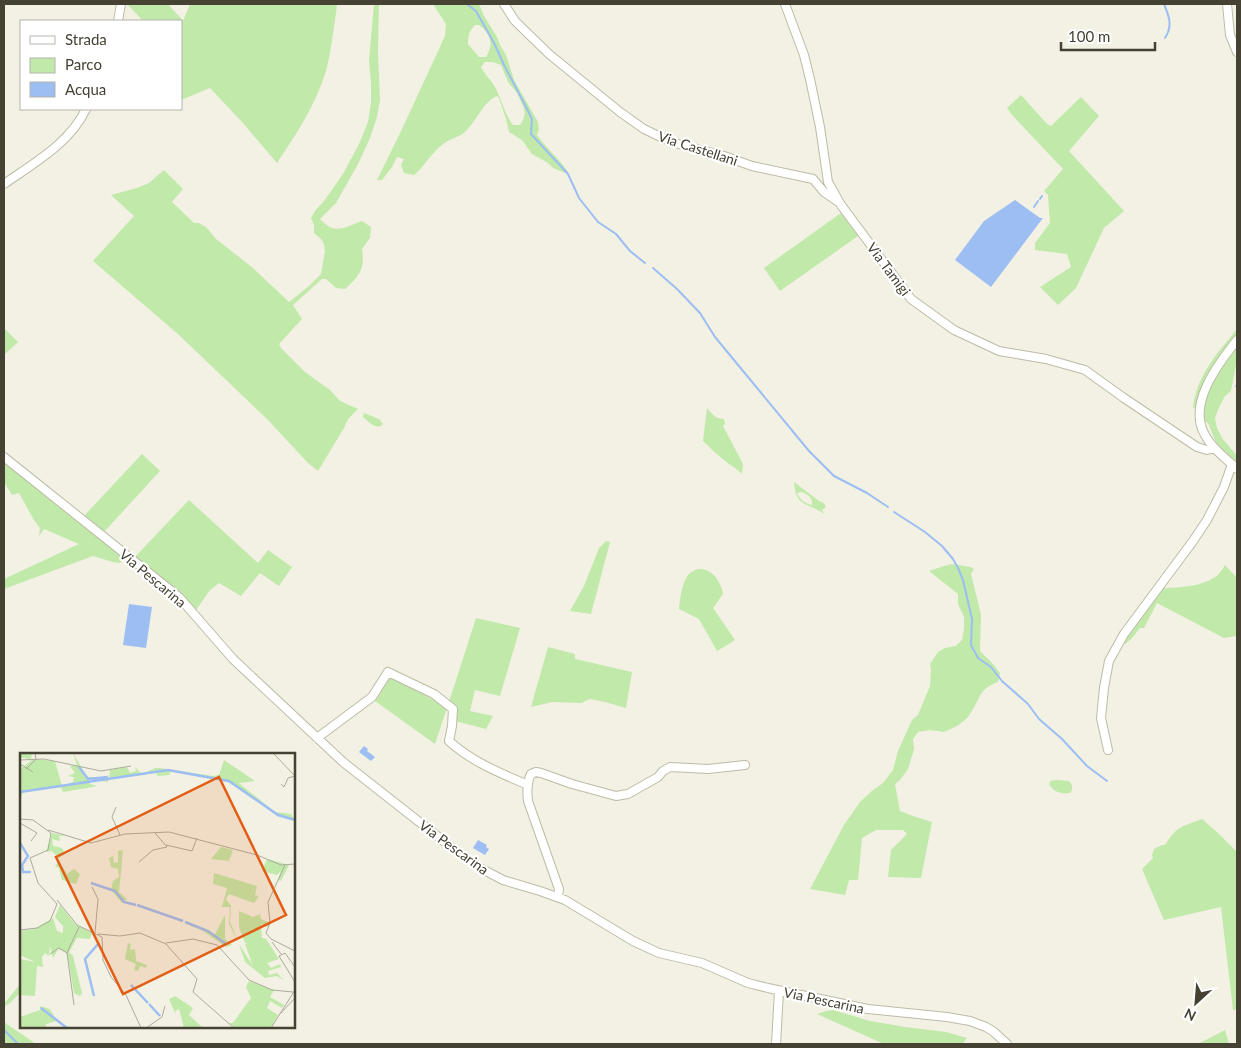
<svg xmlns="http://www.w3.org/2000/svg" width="1241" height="1048" font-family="Lato,sans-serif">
<rect width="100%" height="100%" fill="#f2f1e3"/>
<path fill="#c0e9aa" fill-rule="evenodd" d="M127 4H168L183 21 190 4H337L336 13C333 32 331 52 326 71 315 106 297 133 277 163L242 122 210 88 181 100V21H143Z
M374 4H379L378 53 380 100 377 117 370 138 358 164 336 203 320 219C336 236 344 227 362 221L371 227 370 238 362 249C365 270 360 275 345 289L336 288 326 279H322L293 305 302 319 279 344 281 348 305 372 330 390 340 401 358 409 348 419 344 428 318 471 308 463 268 420 179 335 93 261 134 216 111 195 137 188 149 183 164 170 183 189 172 202 194 223H199L206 227 216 239 253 268 289 302 309 286 321 274 325 251 324 244 321 239 314 233V225L311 218 315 211 324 201 343 174 359 144 368 122 371 103V83L369 60Z
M433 4H479L484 16 497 37 500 45 506 55 514 80 538 122 539 129 537 135C546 148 559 158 568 172L565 173 553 168 548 163 532 154 522 140 509 132 506 119 499 98 497 96C483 102 477 120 466 131 462 136 449 139 443 144 431 153 425 166 414 175L404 173 401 165 404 159 397 157 392 167 382 180H377L403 127 445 36 446 24ZM475 25H479C491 34 494 44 486 57H479L468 44C468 36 469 31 475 25ZM485 62H493L501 65 508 82 517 93 523 106 525 113 523 120 520 125H513C504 113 502 100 495 87 491 80 485 75 481 67Z
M1021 95 1047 124 1051 126 1081 97 1099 116 1069 151 1124 211 1104 228 1076 288 1058 305 1040 287 1071 267 1067 254 1035 250V243L1050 223 1048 195 1044 191 1063 169 1013 116 1007 108Z
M841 213 858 236 780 291 764 268Z
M4 328 18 342 4 355Z
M1237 329V360L1231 391 1225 396 1219 407 1215 418 1217 428 1222 438 1237 456V463L1219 447 1214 438 1209 425 1193 407C1198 373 1217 354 1237 329Z
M707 408C712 414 715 419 724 419L725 424 723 426 743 464 742 474C738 470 734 467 729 464 720 457 711 449 703 441Z
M364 413 379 419 383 424C377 431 369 422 363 417Z
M142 454 160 471 103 533 83 517Z
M4 461 125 559V560L120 563 113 562 93 556 4 589V579L79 544 44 529 39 536 40 528 34 520 19 493 12 495 4 482Z
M794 482 819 501 824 503 826 507 822 510 824 514C808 502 796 508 794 482ZM801 492C808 494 813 498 812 505 806 504 800 500 797 493Z
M189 500 258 563 268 550 292 567 279 586 260 573 241 596 219 583 210 590 196 610 176 588 134 558Z
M606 541 610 542 591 614 570 611 584 586 599 548Z
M952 564 970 567 974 569 971 574 981 615 980 651 993 664 1000 673 998 682C978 689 981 698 970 714 964 723 954 728 944 732L930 730 918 732 913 739 914 749 908 769 900 780 895 784 900 811 913 816 932 822 921 878 888 877 891 850 907 834 903 830H876L862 838 858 880H849L845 895 810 889 844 825 860 802 873 790 883 783 893 770 898 751 912 720 918 715 930 686 931 669 930 664 938 652 945 648 956 646 962 640 964 629V617L958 604V594L929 571 944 566Z
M1225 565 1237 578V636L1224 638 1157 603 1144 628H1140C1135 634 1129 644 1121 645L1160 588C1178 588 1203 587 1218 575 1221 572 1223 568 1225 565Z
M698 569C701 569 704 569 706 570 715 573 722 585 723 594L713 608 735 640 717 651 699 619 679 609C680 600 682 580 690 573 692 571 695 570 698 569Z
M476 618 520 628 500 696 475 690 470 711 493 716 486 729 455 721 449 702Z
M548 647 575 654V659L632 672 626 708 605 702 590 699 581 703 552 702 531 707Z
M389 675 403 682 447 708 435 744 375 701 379 696Z
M1056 780 1069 781 1072 785V790L1070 793C1060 794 1054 792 1049 784L1050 781Z
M1202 819 1217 832 1237 852V1009L1233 1010 1221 907 1164 920 1142 869 1153 858 1152 855 1154 849 1162 845H1165C1177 826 1181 827 1202 819Z
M21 983V992L10 1003 4 1007V1004Z
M833 1010 870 1021 905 1027 946 1032 967 1038 964 1042 961 1044H884L817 1014 826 1011Z
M4 1022 36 1044H4Z
M1225 1030 1229 1044H1198Z"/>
<path fill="#9cbef3" d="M1015 200 1040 218H1043L991 287 955 260 984 221Z
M129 604 152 607 146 648 123 645Z
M364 746 368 749 367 751 375 757 371 761 359 752Z
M478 840 487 845 486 847 489 849 485 855 473 848Z"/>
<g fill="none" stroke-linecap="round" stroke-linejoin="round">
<path stroke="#9cbef3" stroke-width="2" d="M467 4 476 11 494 43 505 67 524 103 532 119 531 134 568 174 579 198 598 222 616 234 630 251 645 263
M1164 4C1169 16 1173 26 1165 38
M1040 199 1042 196
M1034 207 1038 201
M653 268 677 289 700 313 715 337 809 451 834 476 867 493 888 507
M1236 386H1237
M894 512 925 532 942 546 953 559 958 568 963 580 972 619 971 645 978 658 991 667 1002 681 1028 704 1039 719 1062 739 1087 766 1107 781
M4 1030 18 1044"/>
<g stroke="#bebba6" stroke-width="10">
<path id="minor" d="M504 4 515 21 549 54 620 112 644 129 671 142 724 156 752 166 813 179 824 192 837 201
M785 4 804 55 810 79 820 127 828 182 841 205 911 299 954 330 999 351 1046 359 1085 370 1124 398 1197 447 1207 450 1214 448
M1227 4 1230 35 1237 52
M118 21 121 4
M4 184C34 163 70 143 86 109
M1237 340C1218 364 1187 404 1205 435 1212 449 1226 458 1237 469
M4 457 179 597 233 659 343 762 455 850 482 869 503 880 540 891 565 900 633 941 659 953 702 963 748 983 768 988 868 1009 947 1017 970 1021 986 1027 994 1032 1007 1044
M317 738 372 697 388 672 434 694 453 709 452 726 449 741C472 762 500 773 528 785
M1108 750 1101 718 1104 688 1109 661 1124 634 1193 541 1207 520 1224 487 1232 464
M558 897 559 889 528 801C527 793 527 782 531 774L536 772 541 773 572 784 616 796 628 794 658 777 663 771 670 767 708 769 745 765
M776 1044 779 991"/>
</g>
<use href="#minor" stroke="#fff" stroke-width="8"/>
</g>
<g text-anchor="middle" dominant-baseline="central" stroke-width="4.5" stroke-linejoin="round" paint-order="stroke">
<g font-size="14" fill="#454133" stroke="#fff">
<text transform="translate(698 148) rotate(18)">Via Castellani</text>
<text transform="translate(889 269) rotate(53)">Via Tamigi</text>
<text transform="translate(153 578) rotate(40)">Via Pescarina</text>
<text transform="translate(454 847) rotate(36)">Via Pescarina</text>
<text transform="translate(824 1000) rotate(12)">Via Pescarina</text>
</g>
</g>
<g transform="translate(20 753)">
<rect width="275" height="275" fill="#f2f1e3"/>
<path d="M1 0H12L11 6 35 8 42 33 53 29 54 24 48 23 55 20 50 13 57 12 53 0 67 24H85L81 27 89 26 90 17 107 14 110 20 116 18 115 14 122 21 135 15H140L193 23 199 22 204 7 235 28 219 30 255 59 271 61 275 68 254 60 208 29 151 18 149 22 138 23 134 17 125 22 92 24 87 29 69 26 70 31 77 33 67 35 43 39 41 34 4 37 0 47V16L12 7 0 4ZM32 80 46 83H39L40 88 32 86 33 93 42 95 45 101 39 105 32 98 26 99ZM201 94 213 97 209 108 191 106ZM103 97 99 139 107 146 102 150 91 137 93 128 99 124 98 116 91 114 89 105 93 103 94 110 98 109V98ZM247 106 269 112 261 128 258 127 261 118 257 122 242 118ZM39 108 47 121 54 116 60 121 56 131 42 127 39 115 35 113ZM194 120 237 133 235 142 239 143 234 150 209 141 206 146 211 153 210 169 219 190 209 171 210 154H202L207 135 193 131ZM40 152 55 171 72 180 70 186 57 185 49 199 53 203 62 240 60 243 54 240 47 200 38 196 33 205 30 193 29 203 25 200 22 204 23 214 17 213 15 243 0 242V206L15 209 0 202V178L14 176 33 165 37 178 43 180V173L35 164ZM219 158 233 164 240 161 241 166 250 170 248 174 241 171 242 185 246 186 259 206 247 210 251 215 260 211 261 214 248 218 249 222 257 220 264 227 257 223 245 225 225 209 219 191 233 213 225 191 228 190H225L219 174ZM205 162V186L212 192 206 194 180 176 195 181ZM108 190 111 191 110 197 115 196 116 208 127 212 126 215 120 213 118 218 114 217 116 211 105 206ZM229 228 254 237 250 244 264 252 262 255 250 248 247 255 258 262 251 275H215L209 270H213L231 245 226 234ZM155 243 173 255 169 262 183 275H164L159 256 155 258 156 262 149 246ZM20 253 30 256 37 268 26 271V275H0V264L20 257Z" fill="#c0e9aa"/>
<path fill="none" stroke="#9cbef3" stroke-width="2.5" d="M59 14 68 26 88 24M0 39 148 17 209 28 258 62 275 67M0 90 8 103 2 112 3 119H11M71 130 95 138 104 149 116 152M117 152 163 168M165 169 188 178 206 191M111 232 128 250M74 243 65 206 79 190M129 251 140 263M21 255 47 275"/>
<path fill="none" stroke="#adab9d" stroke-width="1" d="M253 0 275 23M0 7 24 6 81 18 111 13M0 11 13 19M6 16 16 6 15 0M261 31 264 34 268 25 275 23M96 54 92 64 100 82M0 66 13 67 31 80 28 97 10 105 18 130 37 151 30 168 17 175 0 177M0 70 17 80 11 88M28 77 71 90 105 81 149 79 237 102 261 112 275 111M146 92 172 98 177 85M119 109 133 97 147 94 135 80M265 112 248 149 250 170 246 180 251 186 275 198M72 134 78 146 75 180M37 147 57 172 82 184 83 207 91 224 106 242 121 275M78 181 100 183 120 180 146 191 177 226 173 239 214 275M252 189 261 201M146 190 173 186 197 192 229 227 252 237 273 239M30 201 39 195 47 200M275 214 265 200 259 203 275 229M54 252 47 200 59 174M259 262 275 245M126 275 142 264 145 253M251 275 275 237"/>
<path fill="#e35d14" fill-opacity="0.15" stroke="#e35d14" stroke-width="2.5" d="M199 24 266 162 103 241 36 104Z"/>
<rect width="275" height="275" fill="none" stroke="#454133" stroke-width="2.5"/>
</g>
<rect width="1241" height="1048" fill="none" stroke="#454133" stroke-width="10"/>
<rect x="20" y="20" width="162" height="90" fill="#ffffff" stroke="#b5b3ad"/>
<rect x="30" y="36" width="25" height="8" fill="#ffffff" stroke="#b5b3ad"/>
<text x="65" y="45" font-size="15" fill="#454133">Strada</text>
<rect x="30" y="58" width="25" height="15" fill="#c0e9aa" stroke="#b5b3ad"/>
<text x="65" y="70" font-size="15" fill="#454133">Parco</text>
<rect x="30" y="82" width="25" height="15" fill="#9cbef3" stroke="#b5b3ad"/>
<text x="65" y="95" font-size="15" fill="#454133">Acqua</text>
<g transform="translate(1196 1003) rotate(206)" stroke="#ffffff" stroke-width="4" paint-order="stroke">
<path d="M0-4L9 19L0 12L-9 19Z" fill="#454133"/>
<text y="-8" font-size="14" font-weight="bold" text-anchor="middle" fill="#454133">N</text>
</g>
<path d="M1061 42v8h94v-8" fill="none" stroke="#454133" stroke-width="2.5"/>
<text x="1068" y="42" font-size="15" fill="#454133" stroke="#ffffff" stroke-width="4" paint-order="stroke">100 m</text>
</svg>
